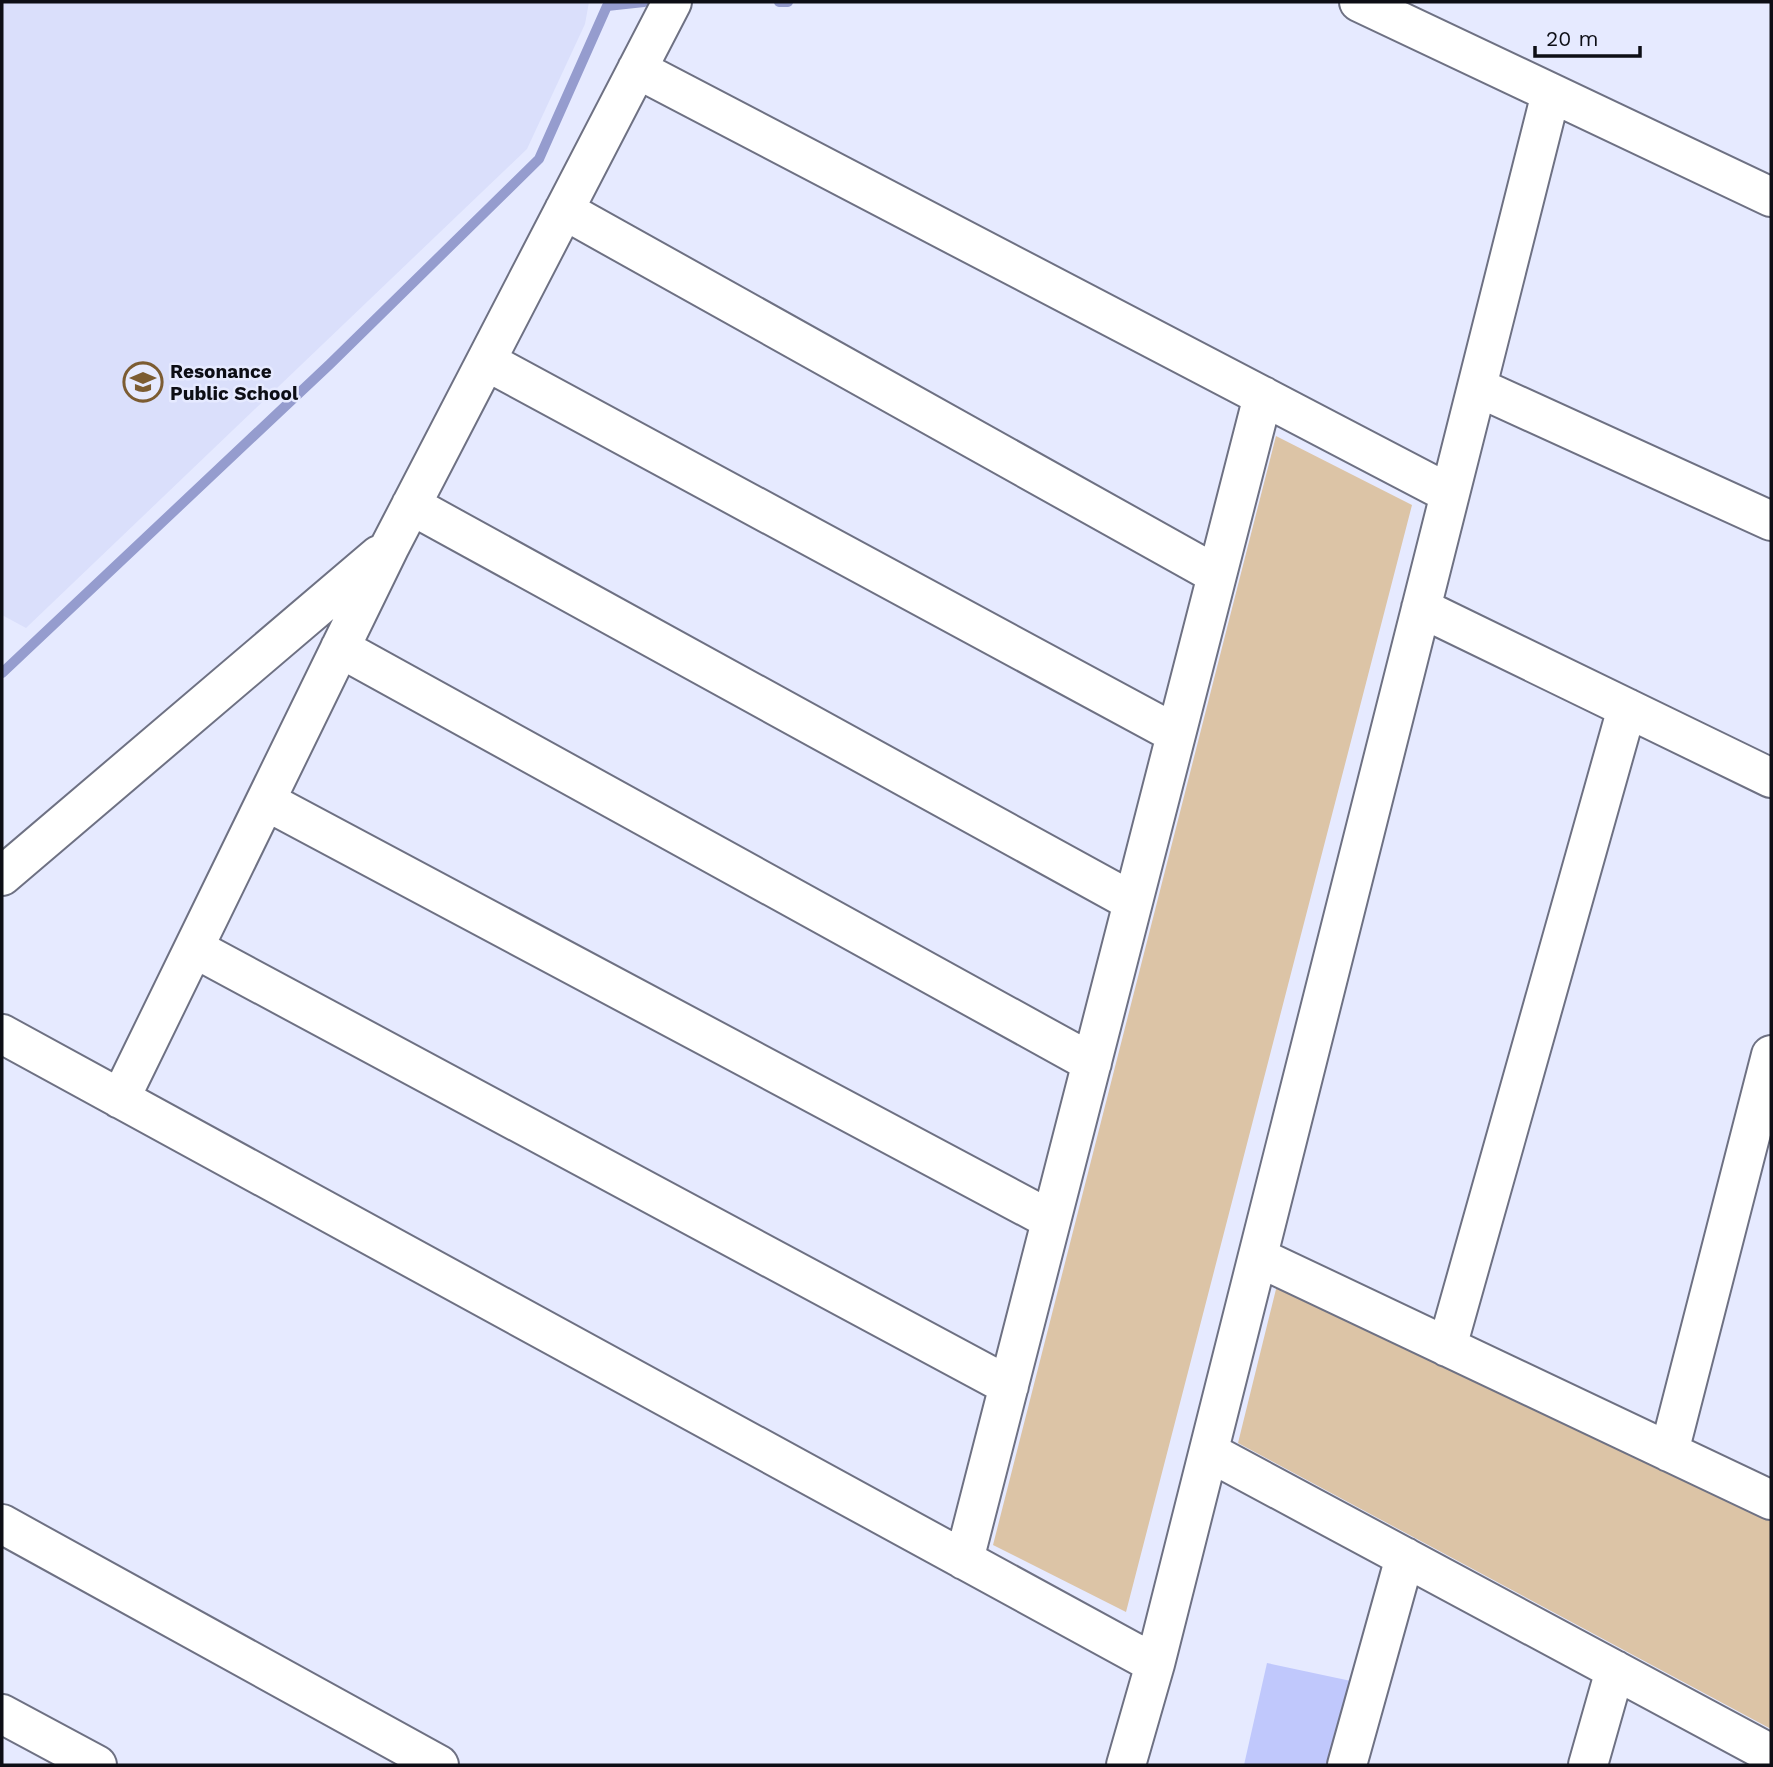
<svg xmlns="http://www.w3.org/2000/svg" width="1773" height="1767" font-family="'Work Sans',sans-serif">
<rect width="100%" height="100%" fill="#e6eaff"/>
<path fill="#dadffb" d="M2 2H589L585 24 527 149 26 628 2 615Z"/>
<path fill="#dcc4a6" d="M1276 436 1412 505 1126 1612 993 1545Z
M1278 1281 1771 1520V1729L1238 1443Z"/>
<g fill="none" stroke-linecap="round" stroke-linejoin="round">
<path stroke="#959cce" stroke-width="10" d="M779 2H788
M2 673 330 364 539 159 607 6 644 2"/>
</g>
<path fill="#c0c8fc" d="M1267 1663 1351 1681 1333 1765H1244Z"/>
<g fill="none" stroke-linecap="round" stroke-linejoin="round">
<g stroke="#6e7183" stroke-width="42">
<path id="minor" d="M1359 2 1771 197
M637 69 1450 494
M564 210 1217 575
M486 361 1176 734
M1477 387 1771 521
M411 505 1133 902
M1421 608 1771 778
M340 648 1092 1063
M266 801 1051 1220
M2 876 379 555
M194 948 1009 1386
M2 1034 1155 1664
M120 1099 390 546 672 2
M1258 1257 1771 1500
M1447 1347 1627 708
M1209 1452 1771 1754
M1669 1452 1771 1055
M2 1524 439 1765
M964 1560 1263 396
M2 1714 97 1765
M1126 1765 1155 1664 1551 93
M1347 1765 1405 1557
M1588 1765 1615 1670"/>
</g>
<use href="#minor" stroke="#fff" stroke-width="38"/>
</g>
<defs>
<g id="school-ring" transform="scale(2.0125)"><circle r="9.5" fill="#e6eaff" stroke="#7c5c32" stroke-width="1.5"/><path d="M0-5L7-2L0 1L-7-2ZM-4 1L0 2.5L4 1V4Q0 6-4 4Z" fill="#7c5c32"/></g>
</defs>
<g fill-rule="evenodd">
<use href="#school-ring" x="143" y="382"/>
</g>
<g text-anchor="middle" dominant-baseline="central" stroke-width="5" stroke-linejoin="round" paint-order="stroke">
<g font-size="19" font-weight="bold" fill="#0d0e15" stroke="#e6eaff" text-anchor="start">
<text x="170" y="371">Resonance<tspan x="170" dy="22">Public School</tspan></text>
</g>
</g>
<rect width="1773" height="1767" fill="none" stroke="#0d0e15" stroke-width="7"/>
<path d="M1535 46v10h105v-10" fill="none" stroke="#0d0e15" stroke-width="3.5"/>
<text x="1546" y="46" font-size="21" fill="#0d0e15" stroke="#e6eaff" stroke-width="5" paint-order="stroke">20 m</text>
</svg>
